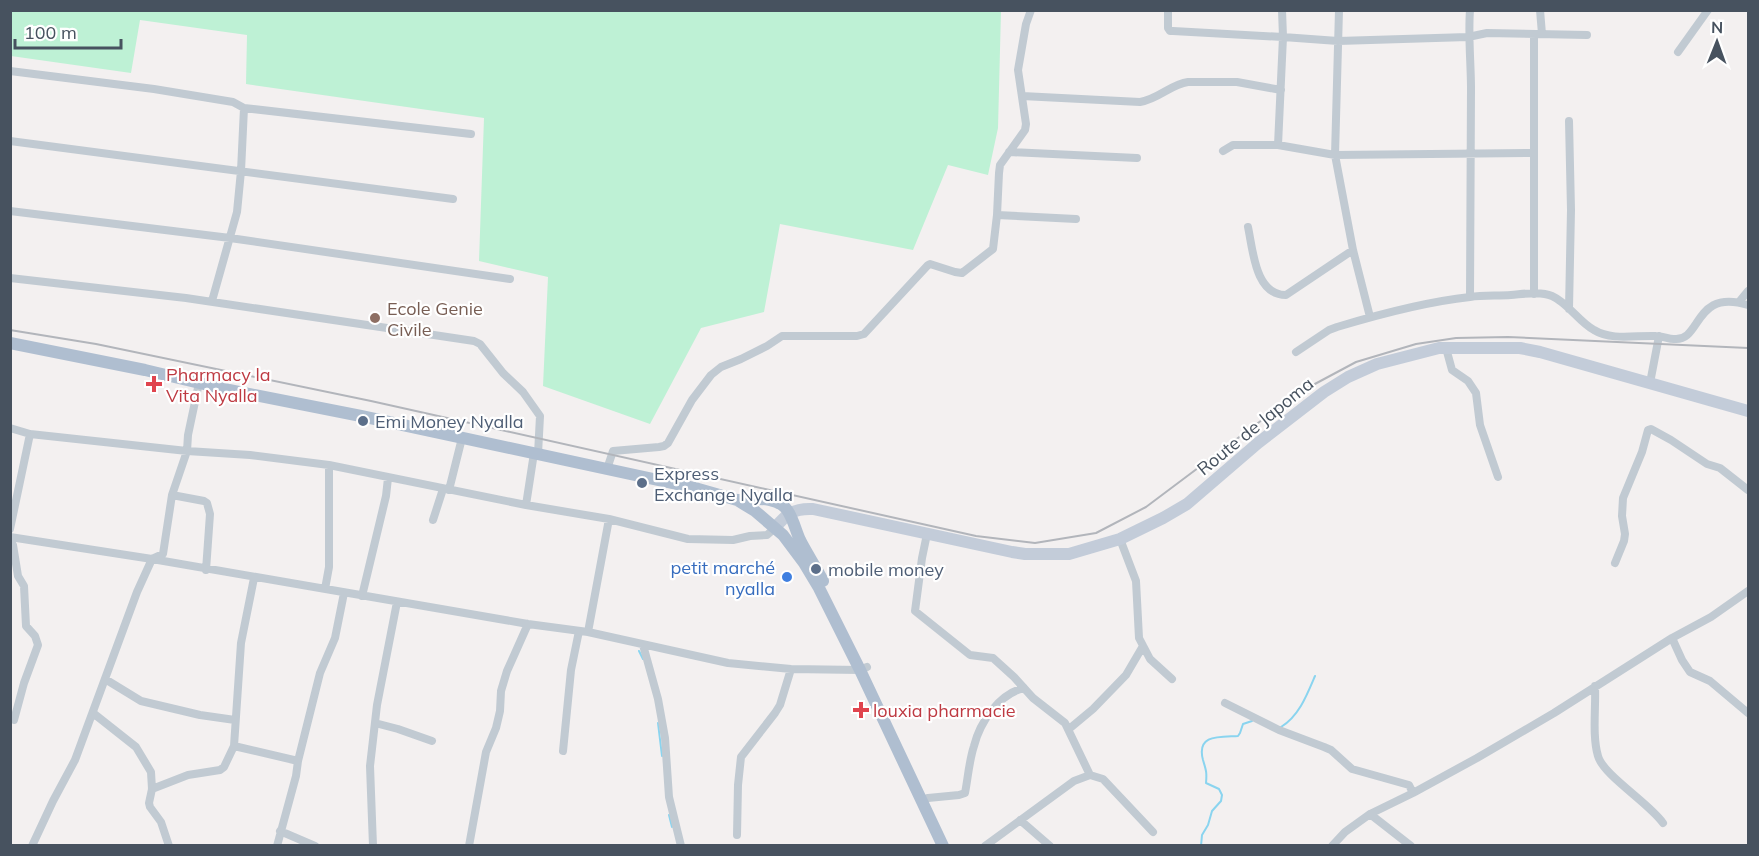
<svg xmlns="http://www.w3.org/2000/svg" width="1759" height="856" font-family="Mulish,sans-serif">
<rect width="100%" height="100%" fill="#f3f0f0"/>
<path fill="#bef1d5" d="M11 10 1001 11 998 128 988 175 948 165 913 250 780 224 764 312 701 328 650 424 543 386 548 277 479 261 484 118 246 84 247 35 140 20 131 73 11 56Z"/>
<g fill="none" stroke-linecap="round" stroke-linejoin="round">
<path stroke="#8ad4ef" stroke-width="2" d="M639 651 643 659
M658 723 662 756
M1281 727C1299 716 1307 695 1315 676
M669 815 672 827
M1201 846 1202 835 1208 825 1212 811 1221 801 1222 795 1219 789 1206 783C1207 772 1206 770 1203 760 1196 734 1220 737 1238 736L1240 733 1243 724 1252 721"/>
<path stroke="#c1cad2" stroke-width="8" d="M1168 10V28L1170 31H1173L1283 37 1338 41 1468 37 1487 33 1587 35
M1339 10 1335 155 1353 250 1370 317
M1470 10C1468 37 1471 63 1471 89 1471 158 1470 228 1470 297
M1540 10 1542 34
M1678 52 1708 10
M10 71 154 89 233 102 244 108 241 171 237 212 212 301
M1022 96 1140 102C1159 99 1171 84 1188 82H1237L1281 90
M244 108 471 134
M1569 121 1571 210 1569 309
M10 141 453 199
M1278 145 1283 37 1282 10
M1223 151 1233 145H1278L1335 155 1534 153
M1009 152 1137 158
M10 211 230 238 510 279
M997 215 1076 219
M1248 227C1253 250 1255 295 1286 295L1353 250
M10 278 186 298 474 341 480 344 503 373 523 392 540 416 538 454
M1534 294V34
M1739 302 1748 291
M1446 348 1452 370 1468 381 1476 393 1480 425 1498 477
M1296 352 1329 330 1337 327C1380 314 1424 302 1470 297 1483 295 1497 296 1511 295 1524 294 1540 291 1552 296 1568 303 1579 322 1594 330 1612 341 1636 335 1656 336 1663 336 1668 339 1674 339 1702 342 1693 288 1748 305
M1650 383 1659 336
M10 428 30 434 187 451 250 455 329 465 526 505 609 519 688 539 733 540 750 536 767 535 775 528
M607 469 613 451 659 447 664 446 668 443 692 400 711 375 721 367 741 359 767 346 782 336H857L864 334 928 265 930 264 955 272 962 273 993 249 997 215 999 173 1000 165 1025 130 1026 124 1018 70 1026 24 1031 10
M449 490 462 438
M172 495 204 501 207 503 210 514 206 570
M526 505 534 453
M433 520 443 489
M10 529 30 434
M927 534 922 558 915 611 970 655 993 658 1014 677 1033 698 1065 723 1090 775
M10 537 152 559 528 624 588 632 728 663 791 669 860 670 867 667
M1120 539 1136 581 1139 638 1150 659 1172 679
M10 540 13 545 18 576 24 586 26 626 35 636 38 645 24 683 14 720
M1615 563 1624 541 1625 534 1622 516 1623 498 1642 452 1648 430 1651 429 1671 440 1707 464 1720 468 1748 490
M325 589 329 567V465
M362 596 386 496 388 478
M588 632 609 519
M1672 638 1682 660 1690 672 1710 681 1748 713
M643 645 658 699 665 738 669 797 681 846
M105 679 141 701 200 715 235 720
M1595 686C1596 707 1592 736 1598 756 1603 775 1649 803 1663 823
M1225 703 1279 730 1324 747 1331 750 1352 769 1409 785 1413 793
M93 713 136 747 151 772 152 789 149 803 150 807 161 822 169 846
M375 723 398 729 432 741
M1069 729 1093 709 1126 675 1143 646
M234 746 298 761
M563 751 571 670 579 631
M152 789 188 775 220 770 224 767 234 746 241 643 254 578
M928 798 959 795 965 793C968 778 969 761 974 746 980 722 999 694 1024 688
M1370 814 1411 846
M1020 820 1050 846
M280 831 315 846
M737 835 738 785 741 757 775 713 780 705 791 669
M32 846 53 801 75 760 137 592 152 559 163 554 172 495 187 451 188 435 199 383
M277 846 296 776 298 761 320 673 335 638 344 593
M373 846 370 766 377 705 397 602
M469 846 486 752 496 728 500 711 501 691 507 671 528 624
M985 846 1074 781 1090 775 1103 779 1153 832
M1332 846 1345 832 1370 814 1413 793 1477 758 1554 713 1672 638 1711 617 1748 591"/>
<path stroke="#c3ccd9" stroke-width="12" d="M775 528C786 514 794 508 813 509L1012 552 1025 554H1069L1120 539 1163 518 1187 504 1258 443 1324 392 1348 377 1377 364 1439 348H1520L1540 352 1748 411"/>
<path stroke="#afbed0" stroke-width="12" d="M10 343 145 370 229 390 361 416 695 488 737 500 755 511 783 535 804 563 819 588 860 670 943 846
M737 500C754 499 780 495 789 513 794 522 796 531 800 540 807 554 816 567 823 581"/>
<path stroke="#b2b5bb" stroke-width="2" d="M10 330 96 344 371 401 976 536 1035 543 1096 533 1146 507 1298 393 1356 362 1416 344 1456 338 1508 337 1748 348"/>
</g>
<circle fill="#8d6e63" stroke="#fff" stroke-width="2" cx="375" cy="318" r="6"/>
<g fill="#e0444e" stroke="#fff" stroke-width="2">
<path d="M151 375h6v6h6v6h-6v6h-6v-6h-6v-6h6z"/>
<path d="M858 701h6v6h6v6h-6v6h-6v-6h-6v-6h6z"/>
</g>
<g fill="#5c6f8a" stroke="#fff" stroke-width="2">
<circle cx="363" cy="421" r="6"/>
<circle cx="642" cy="483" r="6"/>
<circle cx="816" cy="569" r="6"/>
</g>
<circle fill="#3f7fe0" stroke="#fff" stroke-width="2" cx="787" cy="577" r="6"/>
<g text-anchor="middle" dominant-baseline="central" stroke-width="4.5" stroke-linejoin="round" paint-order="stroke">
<g font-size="18" fill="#785e54" stroke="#fff" text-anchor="start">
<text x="387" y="308">Ecole Genie<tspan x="387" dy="21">Civile</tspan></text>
</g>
<g font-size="18" fill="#be3a42" stroke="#fff" text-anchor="start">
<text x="166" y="374">Pharmacy la<tspan x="166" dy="21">Vita Nyalla</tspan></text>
<text x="873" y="710">louxia pharmacie</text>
</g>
<g font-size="18" fill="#4e5e75" stroke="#fff" text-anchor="start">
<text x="375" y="421">Emi Money Nyalla</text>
<text x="654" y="473">Express<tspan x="654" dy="21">Exchange Nyalla</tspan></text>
<text x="828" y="569">mobile money</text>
</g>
<g font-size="18" fill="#47525f" stroke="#fff">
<text transform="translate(1255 426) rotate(-39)">Route de Japoma</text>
</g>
<g font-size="18" fill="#366cbe" stroke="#fff" text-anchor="end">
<text x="775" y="567">petit marché<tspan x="775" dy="21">nyalla</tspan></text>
</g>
</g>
<rect width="1759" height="856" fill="none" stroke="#47525f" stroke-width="24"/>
<g transform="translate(1717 42) rotate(1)" stroke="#ffffff" stroke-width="4.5" paint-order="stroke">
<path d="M0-4.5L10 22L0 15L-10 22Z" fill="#47525f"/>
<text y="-9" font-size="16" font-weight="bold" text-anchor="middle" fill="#47525f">N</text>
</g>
<path d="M15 39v9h106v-9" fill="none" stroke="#47525f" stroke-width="3"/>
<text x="24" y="39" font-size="18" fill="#47525f" stroke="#ffffff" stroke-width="4.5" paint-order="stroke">100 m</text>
</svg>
